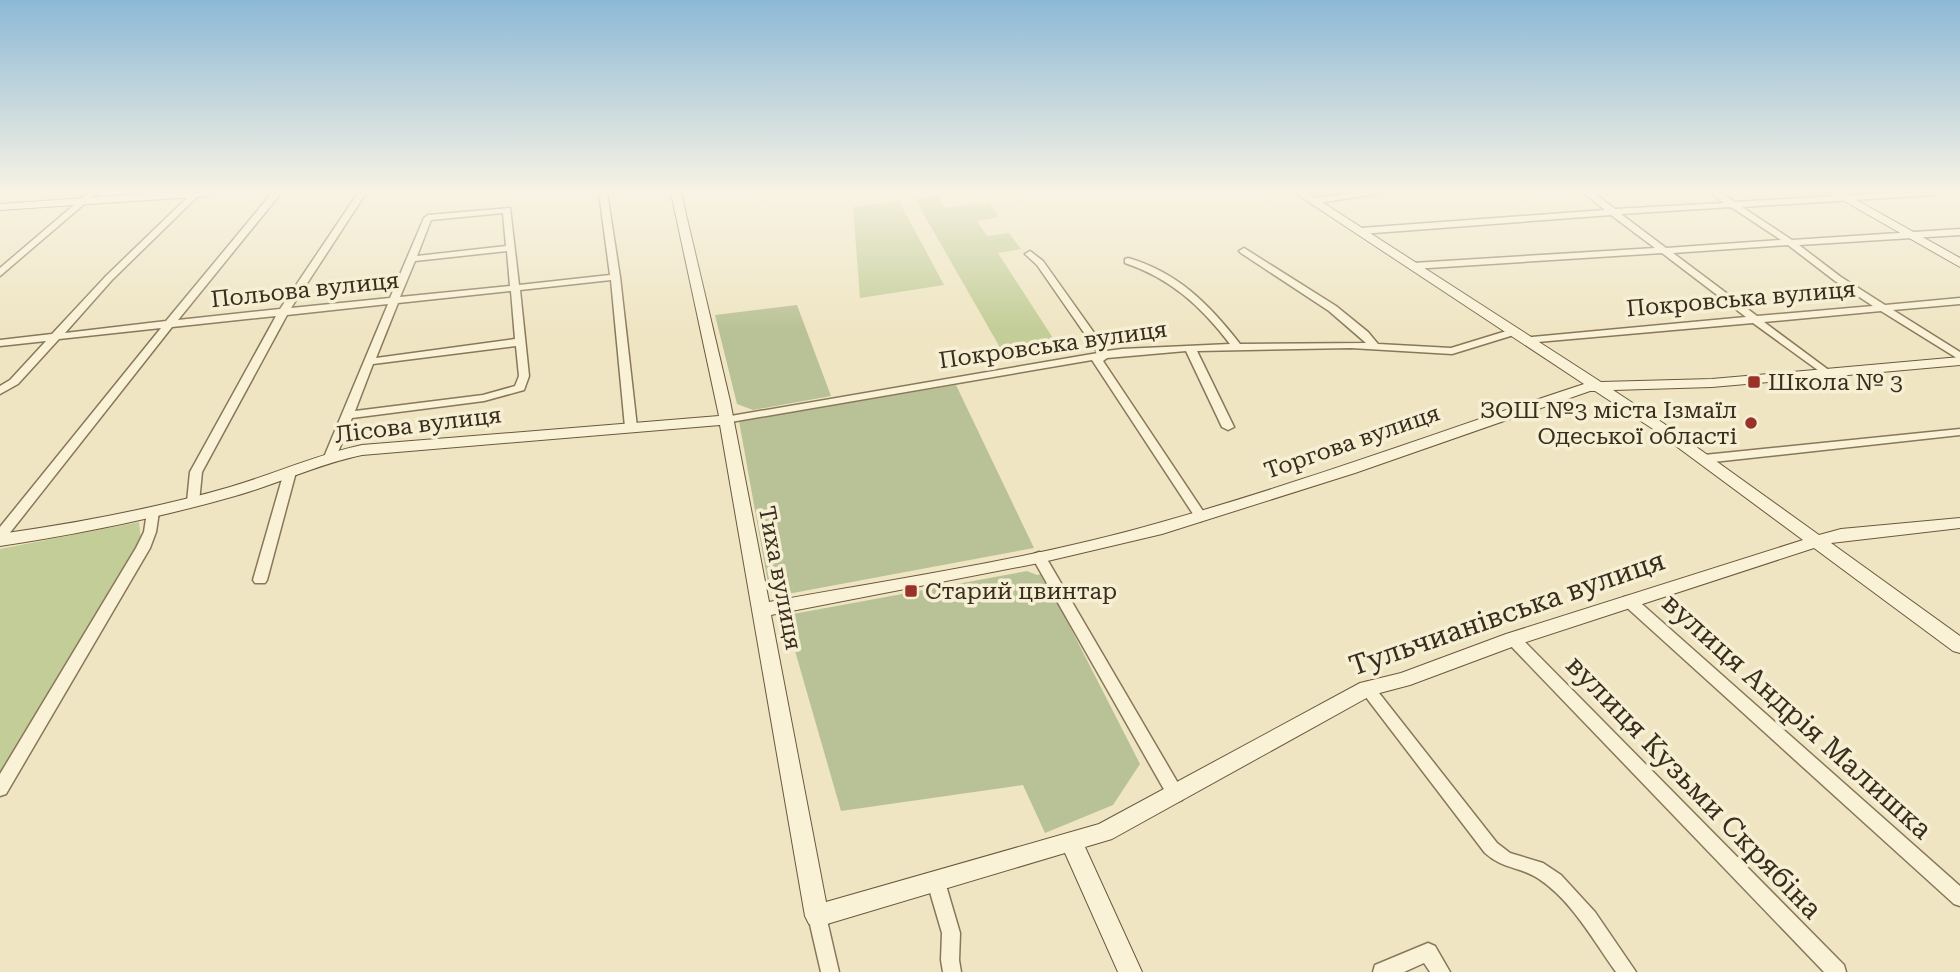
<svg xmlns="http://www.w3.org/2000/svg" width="1960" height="972" font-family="'Roboto Serif',serif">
<rect width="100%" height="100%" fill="#efe5c3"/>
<path fill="#c2cd97" d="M938 196 945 208 989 202 999 217 977 221 987 236 1009 233 1021 249 998 253 1060 349 1006 358 915 199Z
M899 201 944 285 860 298 853 207Z
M139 522 141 539 0 777V549Z"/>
<path fill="#b9c296" d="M797 305 831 396 753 410 737 404 715 315Z
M956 385 1034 548 782 595 768 583 739 421Z
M1027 571 1037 575 1043 574 1140 764 1113 805 1045 833 1023 785 841 811 787 623 793 614Z"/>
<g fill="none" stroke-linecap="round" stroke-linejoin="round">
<g stroke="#89775a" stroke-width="3">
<path id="street" d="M88 193H97L0 276V268Z
M192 193H201L112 280 65 333 166 321 272 193H281L178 320 280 309 358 193H366L291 308 390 298 424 218 428 215 510 208 519 285 610 275 599 193H607L620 277 637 427 631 430 625 427 611 280 520 290 529 376 524 390 484 401 352 418 336 457 330 461 324 457 388 304 287 315 202 472 199 502 193 506 187 502 190 472 276 316 172 327 5 539 0 540V527L161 328 59 339 18 384 0 394V386L10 380 46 341 0 346V340L52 334 106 276ZM503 213 506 246 417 256 431 220ZM507 251 510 286 400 297 415 261ZM511 291 515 339 376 358 398 303ZM516 346 519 376 515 386 483 395 355 411 373 364Z
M1353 193H1381L1312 204 1308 201 1312 198Z
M1584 193H1594L1615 209 1724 203 1711 193H1721L1735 202 1883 193H1936L1932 195 1742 207 1792 240 1960 229V235L1799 245 1841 277 1885 305 1960 298V304L1893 310 1960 352V360L1881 311 1764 322 1830 371 1831 373 1830 375 1826 376 1753 323 1526 343 1522 342V338L1746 317 1662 253 1413 269 1408 266 1413 263 1655 248 1611 215 1361 234 1357 231 1361 228 1605 210ZM1731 207 1781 240 1666 248 1621 214ZM1788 245 1835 281 1873 306 1757 316 1673 253Z
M1244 248 1336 306 1368 332 1378 344 1451 348 1513 329 1518 332 1517 334 1452 354 1351 348 1197 351 1234 427 1228 430 1222 427 1186 351 1107 358 1103 361 1207 517 1201 521 1197 520 1092 360 725 423 719 420 725 417 1098 353 1037 265 1025 254 1030 251 1043 261 1107 351 1122 349 1230 344C1201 306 1170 278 1125 263V259L1128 258C1177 272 1209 304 1240 344L1366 343 1329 311 1241 253 1239 251Z
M1960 429V435L1704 463 1698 459 1704 455Z
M290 468 296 472 267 580 265 583H255L253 580 284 472Z
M153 508 159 512 156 532 150 548 6 794 0 796V774L136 548 144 532 147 512Z
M1039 552 1044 554 1182 790 1184 795 1182 800 1176 802 1170 800 1032 557 1034 554Z
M1629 596 1634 597 1960 886V906L1954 904 1624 605 1622 601 1624 597Z
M1513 634 1518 635 1844 965 1846 972H1824L1508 643 1506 639 1508 635Z
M1367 682 1372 684 1497 843 1510 853 1543 863 1561 875 1595 912 1636 972H1616C1593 940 1572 901 1539 879 1522 867 1502 869 1485 853L1362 692 1359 688 1362 684Z
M936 874 942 876 945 882 960 933 959 960 961 972H943L941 960 942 933 927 882 930 876Z
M817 907 823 910 826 916 839 972H821L808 916 811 910Z
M1428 943 1435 946 1450 972H1430L1424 963 1404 972H1373L1375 965Z"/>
</g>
<g stroke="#6b583d" stroke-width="2">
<path id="secondary" d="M155 193H214L209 196 0 210V204Z
M671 193H681L730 401 769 602C900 578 1034 559 1162 522 1305 482 1443 430 1584 384L1295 193H1308L1601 382 1712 379 1960 357V365L1712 387 1613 390 1663 423 1819 535 1841 529 1960 518V528L1831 543 1960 636V653L1953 651 1814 548 1520 644 1410 685 1372 695 1112 839 1085 847 1142 972H1118L1065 853 817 927 809 924 805 916 720 425 362 455C318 464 278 484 235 496 158 518 79 534 0 546V534C77 523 154 509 230 487 274 474 316 455 362 445L719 416ZM1590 391H1595L1653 429 1803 540 1506 634 1401 673 1360 683 1099 824 826 902 771 615 1039 563 1162 534 1355 473Z
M1830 193H1844L1960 258V267Z"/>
</g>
<use href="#street" fill="#f9f2d7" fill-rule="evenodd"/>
<use href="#secondary" fill="#f9f2d7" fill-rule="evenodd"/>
</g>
<linearGradient id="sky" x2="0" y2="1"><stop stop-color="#8db9d6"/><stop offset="0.58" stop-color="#f8f3e4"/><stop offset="1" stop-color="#f8f3e4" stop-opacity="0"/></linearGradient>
<rect width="1960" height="330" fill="url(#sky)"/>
<g fill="#993229" stroke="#f6efd3" stroke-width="2.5">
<rect x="1747" y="375" width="14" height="14" rx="3.5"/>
<circle cx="1751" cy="423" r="7"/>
<rect x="904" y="584" width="14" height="14" rx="3.5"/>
</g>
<g text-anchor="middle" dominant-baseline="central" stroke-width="7" stroke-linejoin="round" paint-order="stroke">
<g font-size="23" fill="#392d1e" stroke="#f6efd3">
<text transform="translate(305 290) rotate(-6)">Польова вулиця</text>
<text transform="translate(1741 299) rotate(-5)">Покровська вулиця</text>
<text transform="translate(1053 345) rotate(-8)">Покровська вулиця</text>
<text transform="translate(418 425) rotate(-7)">Лісова вулиця</text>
<text transform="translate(1352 442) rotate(-19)">Торгова вулиця</text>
<text transform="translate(780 578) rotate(79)">Тиха вулиця</text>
</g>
<g font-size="23" fill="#392d1e" stroke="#f6efd3" text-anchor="start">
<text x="1768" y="382">Школа № 3</text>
<text x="1737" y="410" text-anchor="end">ЗОШ №3 міста Ізмаїл<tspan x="1737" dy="26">Одеської області</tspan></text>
<text x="925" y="591">Старий цвинтар</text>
</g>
<g font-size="28" fill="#392d1e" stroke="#f6efd3">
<text transform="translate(1507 613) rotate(-19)">Тульчианівська вулиця</text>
<text transform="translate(1797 716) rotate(42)">вулиця Андрія Малишка</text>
<text transform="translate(1694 787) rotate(46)">вулиця Кузьми Скрябіна</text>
</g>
</g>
</svg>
